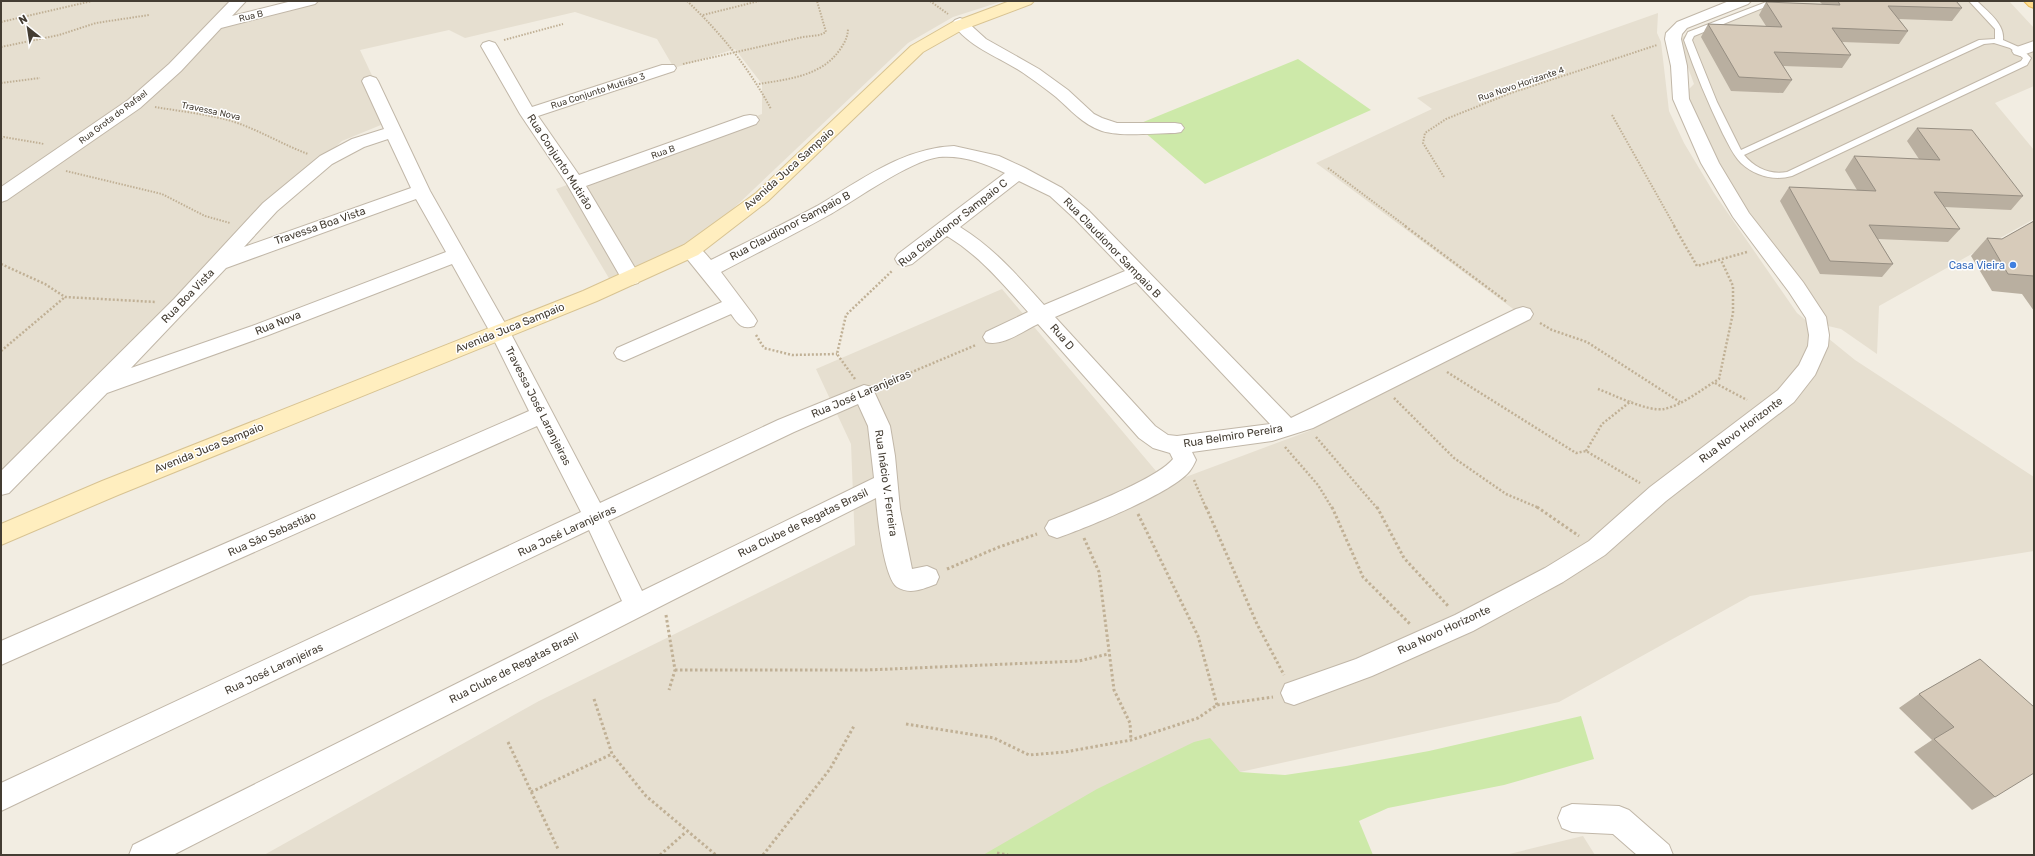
<svg xmlns="http://www.w3.org/2000/svg" width="2035" height="856" font-family="Rubik,sans-serif">
<rect width="100%" height="100%" fill="#f2ede2"/>
<path fill="#e6dfd0" d="M1 1H232L209 27 318 1H1003L953 17 908 43 700 240 613 285 556 189 762 114V84L735 49 674 68 657 39 575 12 465 38 449 30 360 50 393 120 342 141 184 288 1 477Z
M1770 1H2009L2034 28V86L1995 103 2034 150V219L1879 306 1877 354 1841 329 1828 326 1748 223 1685 93 1694 84 1679 43 1684 36Z
M1658 13 1657 33 1661 42 1669 111 1684 143 1714 193 1797 313 1855 360 2034 477V551L1750 596 1559 702 1240 772 1171 855H264L539 701 855 545 851 444 816 369 1002 289 1167 484 1309 431 1520 314 1316 163 1432 109 1417 98Z
M1583 836 1595 855H1505Z"/>
<path fill="#cde9a9" d="M1298 59 1371 110 1205 184 1136 125Z
M1581 716 1594 759 1504 785 1388 808 1359 821 1373 855H983L1097 789 1194 742 1210 738 1240 772 1285 775 1346 766 1429 751Z"/>
<g fill="none" stroke-linecap="round" stroke-linejoin="round">
<g stroke="#c1b7a8" stroke-width="2">
<path id="lane" d="M1769 1H1780L1694 36 1692 40 1717 102 1741 150 1979 40 1995 39V29L1969 1H1977C1988 12 2005 24 2003 40L2021 48 2031 58 2027 65 1792 176C1774 181 1755 176 1741 163 1733 155 1728 143 1723 134 1708 103 1695 72 1684 40L1688 32ZM1994 43 2010 48 2023 58 2021 61 1787 172C1770 175 1755 168 1744 155L1984 44Z"/>
</g>
<g stroke="#c1b7a8" stroke-width="2">
<path id="street" d="M230 1H246L232 16 292 1H318L315 4 221 28 181 71 140 108 7 200 1 202V187L128 100 169 64Z
M1729 1H1751L1748 4 1687 28 1682 34 1681 39 1687 66 1689 99 1719 163 1749 213 1803 282 1826 317 1829 335 1828 346 1815 375 1794 402 1666 501 1605 555 1563 582 1473 631 1372 676 1294 705 1285 702 1281 693 1285 684 1356 659 1455 615 1545 568 1589 541 1650 487 1778 390 1799 365 1808 346 1809 335 1806 318 1789 292 1733 217 1701 163 1673 99 1671 66 1665 39 1666 33 1677 22Z
M960 18 965 20 986 39 1039 69 1068 90 1094 114 1102 118 1117 123H1175L1181 124 1184 128 1181 132 1175 133C1154 133 1122 137 1102 131 1082 124 1071 110 1056 97 1047 90 1038 83 1029 77 1004 58 971 50 952 23L955 20Z
M489 41 495 43 497 46 532 107 662 65H674L676 68 674 71 538 116 579 175 744 116 750 115 756 116 759 120 756 124 586 186 641 278 638 283 631 285 624 283 567 184 520 114 481 46 483 43Z
M2034 41V51L2020 56 2014 54 2012 51 2014 48Z
M370 76 376 78 378 81 430 191 510 332 600 503 778 420 864 385 872 387 890 426 895 456 900 509 912 569 927 566 936 570 939 577 936 584C923 589 910 595 897 587 884 578 877 515 876 498L671 601 173 855H129L133 845 622 601 589 530 1 811V783L581 512 537 426 1 665V641L529 411 490 332 452 264 266 336 107 393 9 493 1 495V471L174 299 263 203 320 156 352 139 384 129 362 81 364 78ZM388 139 411 188 244 247 277 211 332 164 364 147ZM416 199 446 252 252 326 131 368 226 268ZM858 404 868 426 874 478 642 591 608 521 794 432Z
M954 146 999 156 1025 168 1062 188 1089 211 1291 418 1516 309 1523 307 1530 309 1533 314 1530 319 1313 428 1272 441 1192 452 1196 460C1194 464 1192 469 1188 473 1169 494 1086 528 1057 538L1049 535 1045 528 1049 521C1076 510 1156 480 1173 459L1170 453 1153 448 1139 438 1038 324C1023 331 1002 347 986 342L983 337 986 332 1028 312C1003 284 980 256 947 236L912 264 905 266 898 264 895 259 898 254 1005 173C985 163 962 155 939 157 909 161 856 200 829 215 793 235 757 253 721 272L754 316 757 321 754 326C742 330 738 324 731 314L631 358 624 361 617 358 614 353 617 348 722 302 684 255 681 250 684 245C698 242 703 251 711 260 747 242 782 225 817 206 860 181 902 148 954 146ZM1019 181 1050 196 1075 219 1125 271 1044 305C1017 275 994 248 960 227ZM1136 282 1270 424 1177 436 1168 435 1155 426 1055 317Z
M1572 804 1619 806 1629 810 1669 845 1673 855H1637L1613 834 1572 832 1562 828 1558 818 1562 808Z"/>
</g>
<g stroke="#d8c392" stroke-width="2">
<path id="secondary" d="M1010 1H1034L1031 4 962 30 923 52 768 201 698 255 597 301 118 495 1 545V524L102 481 583 291 684 245 756 193 911 46 951 23Z"/>
</g>
<g stroke="#e8bb5a" stroke-width="2">
<path id="primary" d="M2024 1H2034V8L2029 6Z"/>
</g>
<path stroke="#c0b095" stroke-width="2" stroke-dasharray="1.5 1.5" stroke-linecap="butt" d="M687 1C721 33 749 68 771 109
M930 1 948 14
M703 15 759 1
M1 22 92 1
M504 40 563 24
M1 47 59 35 96 23 149 15
M683 64 803 37 820 35 826 32 817 1
M1 83 40 78
M759 84C789 79 823 76 841 48 845 42 848 36 848 28
M155 107C179 111 205 114 228 120 256 128 281 144 308 154
M1612 115 1675 227
M1 139 4 137 44 144
M1328 168 1407 227
M66 171 162 194 205 216 230 223
M1444 177 1423 143 1425 133 1446 119 1511 93 1657 45"/>
<path stroke="#c0b095" stroke-width="2.5" stroke-dasharray="2 2" stroke-linecap="butt" d="M1405 226 1507 302
M1674 226 1697 266 1747 252
M1 264 45 284 65 297 156 302
M1540 323 1552 330 1587 342 1680 402
M756 335 764 348 792 355 837 354
M1 351 65 297
M1447 372 1576 453 1586 451 1640 483
M855 379 837 354 846 315 893 270
M1715 383 1747 400
M881 385 976 345
M1598 389C1614 395 1648 412 1664 409 1683 405 1702 389 1719 379L1733 313V286L1721 260
M1394 398 1454 458 1506 494 1539 508
M1316 437 1377 508
M1285 447 1318 485 1332 508
M1586 451 1602 424 1631 401
M1194 480 1206 508"/>
<path stroke="#c0b095" stroke-width="3" stroke-dasharray="2.5 2.5" stroke-linecap="butt" d="M1206 507 1257 624 1284 675
M1332 507 1363 577 1410 624
M1377 507 1404 558 1449 607
M1537 507 1579 536
M1138 514 1198 636 1217 705
M1084 538 1099 572 1114 690 1130 723 1131 740
M947 569 999 547 1037 534
M666 615 675 670 669 690
M675 670H867L1079 661 1108 654
M594 699 612 754 646 796 716 855
M906 724 994 738 1029 755 1065 752 1131 740 1198 718 1217 705 1273 697
M508 742 558 849
M531 792 612 754
M997 853 1008 855
M660 855 686 832
M763 855 830 769 854 726"/>
<use href="#lane" fill="#fff" fill-rule="evenodd"/>
<use href="#street" fill="#fff" fill-rule="evenodd"/>
<use href="#secondary" fill="#ffeebf" fill-rule="evenodd"/>
<use href="#primary" fill="#ffdd8e" fill-rule="evenodd"/>
</g>
<path fill="#b9afa0" d="M1819 1H1956L1962 8 1952 21 1899 19 1908 31 1899 44 1842 42 1851 55 1842 68 1783 66 1792 80 1783 93 1731 91 1701 37 1708 24 1766 26 1759 15 1766 2 1822 4Z
M1917 128 2023 196 2011 210 1944 207 1960 229 1948 242 1878 239 1893 264 1882 277 1820 274 1780 201 1789 187 1857 190 1845 170 1854 156 1919 159 1907 141Z
M2034 221V311L2022 294 1992 291 1971 256 1987 238 2002 239Z
M1980 659 1995 797 1972 810 1914 752 1932 740 1899 708 1919 694Z"/>
<path fill="#d7cbba" stroke="#968e82" d="M1838 1H1956L1962 8 1888 6 1908 31 1832 28 1851 55 1774 52 1792 80 1739 77 1708 24 1782 27 1766 2 1840 5Z
M1917 128 1972 130 2023 196 1934 192 1960 229 1869 225 1893 264 1830 261 1789 187 1876 191 1854 156 1940 160Z
M2034 221V276L2008 274 1987 238 2002 239Z
M1980 659 2034 707V773L1995 797 1934 739 1954 727 1919 694Z"/>
<circle fill="#3f7fe0" stroke="#fff" stroke-width="1.5" cx="2013" cy="265" r="4"/>
<g text-anchor="middle" dominant-baseline="central" stroke-width="3" stroke-linejoin="round" paint-order="stroke">
<g font-size="9" fill="#443d33" stroke="#fff">
<text transform="translate(251 16) rotate(-14)">Rua B</text>
<text transform="translate(1521 84) rotate(-19)">Rua Novo Horizante 4</text>
<text transform="translate(598 91) rotate(-18)">Rua Conjunto Mutirão 3</text>
<text transform="translate(211 111) rotate(12)">Travessa Nova</text>
<text transform="translate(113 117) rotate(-37)">Rua Grota do Rafael</text>
<text transform="translate(663 152) rotate(-20)">Rua B</text>
</g>
<g font-size="11" fill="#443d33" stroke="#fff">
<text transform="translate(560 162) rotate(57)">Rua Conjunto Mutirão</text>
<text transform="translate(789 169) rotate(-42)">Avenida Juca Sampaio</text>
<text transform="translate(953 223) rotate(-38)">Rua Claudionor Sampaio C</text>
<text transform="translate(320 226) rotate(-19)">Travessa Boa Vista</text>
<text transform="translate(790 226) rotate(-28)">Rua Claudionor Sampaio B</text>
<text transform="translate(1112 248) rotate(46)">Rua Claudionor Sampaio B</text>
<text transform="translate(188 296) rotate(-46)">Rua Boa Vista</text>
<text transform="translate(278 323) rotate(-22)">Rua Nova</text>
<text transform="translate(510 328) rotate(-22)">Avenida Juca Sampaio</text>
<text transform="translate(1062 337) rotate(49)">Rua D</text>
<text transform="translate(861 394) rotate(-23)">Rua José Laranjeiras</text>
<text transform="translate(538 406) rotate(63)">Travessa José Laranjeiras</text>
<text transform="translate(1741 430) rotate(-37)">Rua Novo Horizonte</text>
<text transform="translate(1233 436) rotate(-9)">Rua Belmiro Pereira</text>
<text transform="translate(209 448) rotate(-22)">Avenida Juca Sampaio</text>
<text transform="translate(886 483) rotate(82)">Rua Inácio V. Ferreira</text>
<text transform="translate(803 523) rotate(-26)">Rua Clube de Regatas Brasil</text>
<text transform="translate(567 531) rotate(-25)">Rua José Laranjeiras</text>
<text transform="translate(272 534) rotate(-24)">Rua São Sebastião</text>
<text transform="translate(1444 630) rotate(-25)">Rua Novo Horizonte</text>
<text transform="translate(514 668) rotate(-27)">Rua Clube de Regatas Brasil</text>
<text transform="translate(274 669) rotate(-25)">Rua José Laranjeiras</text>
</g>
<g font-size="11" fill="#366cbe" stroke="#fff" text-anchor="end">
<text x="2005" y="265">Casa Vieira</text>
</g>
</g>
<rect width="2035" height="856" fill="none" stroke="#443d33" stroke-width="4"/>
<g transform="translate(28 28) rotate(330)" stroke="#ffffff" stroke-width="3" paint-order="stroke">
<path d="M0-3L7 15L0 10L-7 15Z" fill="#443d33"/>
<text y="-6" font-size="11" font-weight="bold" text-anchor="middle" fill="#443d33">N</text>
</g>
</svg>
